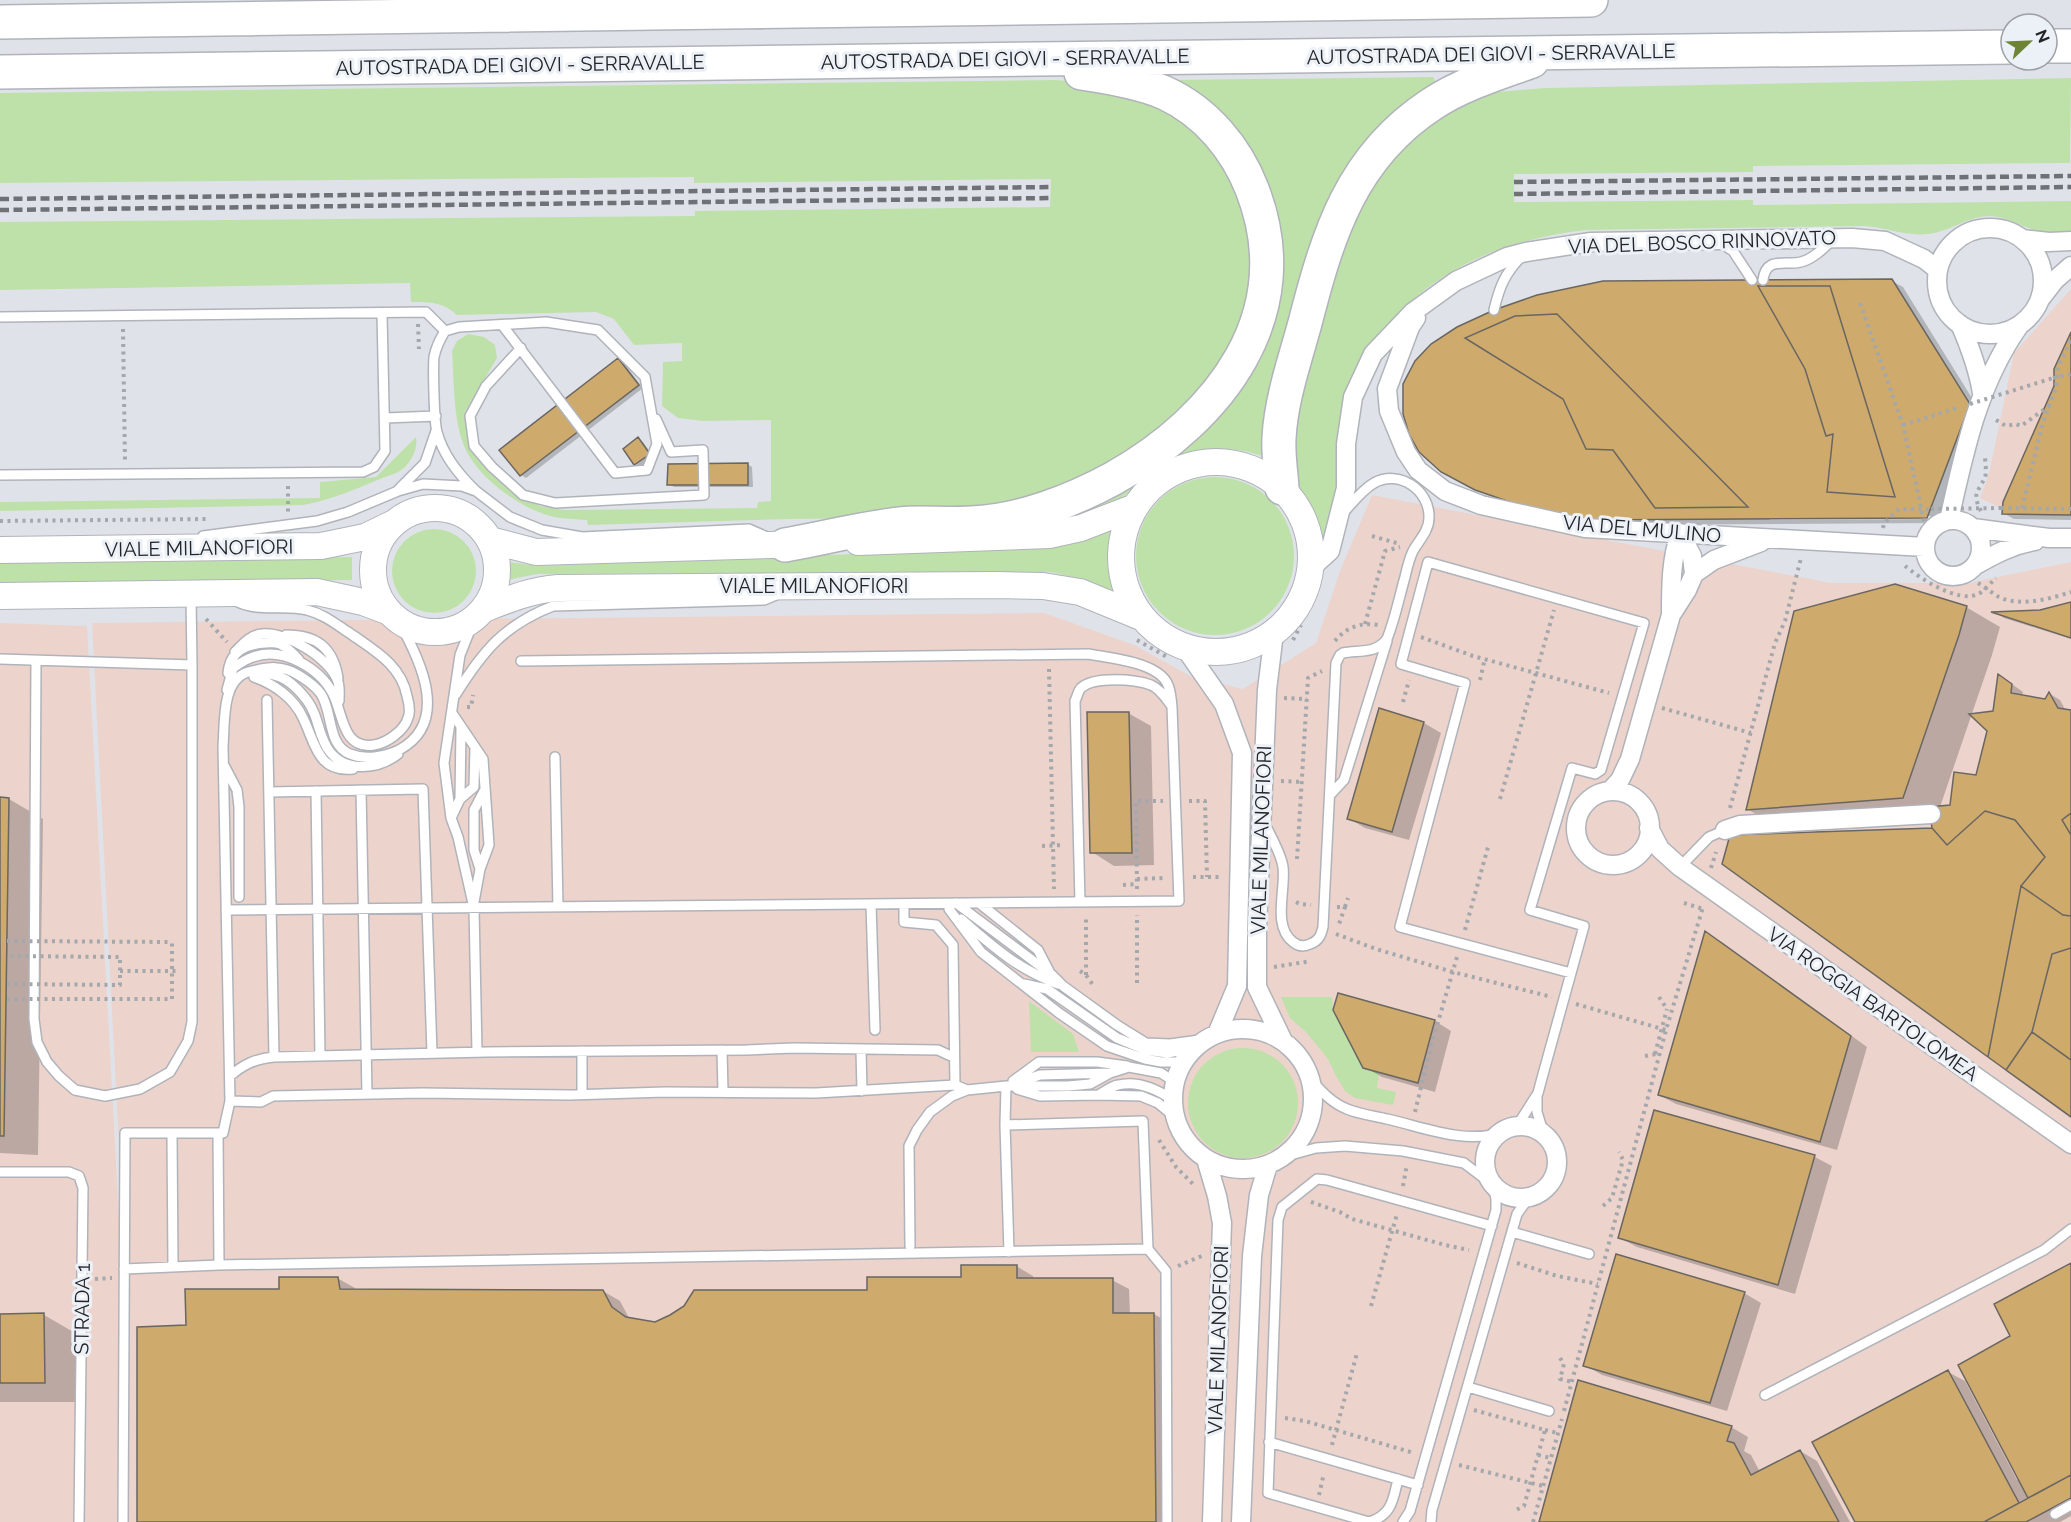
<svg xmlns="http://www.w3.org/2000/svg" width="2071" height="1522" font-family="Raleway,sans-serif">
<rect width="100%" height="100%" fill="#dfe3e9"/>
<path fill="#ecd3cb" d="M2071 289V508H2001L1980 498 1989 474 2014 353Z
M1372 495 1831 583H1969L2071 562V1522H121L123 1223 92 623 1044 613 1134 645 1192 677 1243 689 1316 643 1340 571Z
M0 623 87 626 119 1220 117 1522H0Z"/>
<path fill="#bee1aa" d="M1433 77 1436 83 1375 142 1271 460C1236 443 1187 445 1156 469 1143 478 1133 490 1120 499 1100 511 1077 516 1055 523L1187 442 1277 265 1175 80Z
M2071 78 2070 163 1753 166V172L1514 174V202L1753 200V205L2071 201V233C2058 234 2047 234 2035 230 2020 226 2007 217 1991 216 1969 216 1954 229 1934 233 1909 238 1889 228 1865 226L1586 230C1499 240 1427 271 1374 342 1359 362 1345 386 1341 412 1337 436 1342 461 1339 485 1337 502 1330 531 1322 546L1309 504 1294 482 1292 420 1350 210 1402 142 1461 101 1496 92 1545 88Z
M1055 80 1095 83 1149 96 1219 146 1256 248 1243 329 1185 413 1098 475 966 517 791 519 588 525 587 520C575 519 561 519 550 516 518 507 474 475 463 443 453 416 454 379 452 351L457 341 468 334 484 337 495 345 497 358 465 412 472 448 524 498 540 506 564 510 757 508 758 502 771 501V420L703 421 678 418 662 406 663 362 682 361V343L634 345 614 319 596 312 457 315C443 302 430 302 411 302L410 283 0 290V222L695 216V211L1050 207 1051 179 694 183V177L0 183V93Z
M416 437C418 447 413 459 405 467 400 473 387 476 380 479 354 490 330 500 303 505L0 511V502L320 498V482L376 477Z
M1136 556a79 79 0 1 1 158 0a79 79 0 1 1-158 0Z
M1115 524C1107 548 1108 568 1113 592L1089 581 1051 572 537 574 507 580 509 562 538 566 1014 548Z
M392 571a42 42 0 1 1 84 0a42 42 0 1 1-84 0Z
M352 557V580L0 584V561Z
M1281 997H1332L1333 1010 1363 1068 1379 1072 1377 1088 1396 1092 1393 1105 1355 1098 1345 1091 1336 1076 1328 1059 1306 1032 1290 1018Z
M1029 1001 1073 1034 1079 1052H1031Z
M1188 1103a55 55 0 1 1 110 0a55 55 0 1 1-110 0Z"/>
<path fill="#0003" fill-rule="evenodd" d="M1892 281 1903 287 1980 411 1938 523 1598 525 1529 510 1488 495 1453 478ZM1934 516V519L1770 520 1767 517Z
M2071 335V520L2014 519 2003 513 2055 386Z
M619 360 624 363 643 388 526 478 521 475Z
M638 439 643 442 654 458 640 467 635 464 625 449Z
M747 464 752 467 753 487H674L669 484Z
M2071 602V639L2004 618 1997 613 2040 611Z
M1966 607 2000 627 1992 655 1940 807 1952 806 1977 777 1994 713 2009 682 2023 692 2022 696 2046 700 2050 694 2060 700 2066 711H2071V1115L1934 829 1932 817 1781 828 1747 809Z
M1380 710 1424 723 1441 733 1409 840 1365 828 1348 818Z
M1128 713 1151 726 1154 865 1114 866 1092 852Z
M0 799H9L43 819 38 1155 0 1153Z
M1705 933 1722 942 1867 1047 1837 1150 1676 1104 1659 1095Z
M1435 1021 1451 1031 1435 1092 1382 1077 1364 1067Z
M1655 1111 1815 1157 1832 1166 1795 1294 1637 1247 1620 1238Z
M2071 1265V1516L2060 1522H1857L1948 1372 1965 1381 2017 1480 2020 1479 2012 1337Z
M1016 1266 1033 1276V1279L1112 1280 1129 1289 1130 1314H1154L1171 1324 1172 1522H139L187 1326 281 1291 337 1278 355 1288V1290L603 1291 620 1301 629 1318 656 1323 962 1279Z
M1744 1293 1761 1303 1727 1411 1602 1375 1585 1365Z
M0 1315H44L77 1334 78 1402H0Z
M1731 1427 1748 1437 1744 1451 1751 1455 1760 1472 1800 1451 1817 1461 1850 1522H1541Z"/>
<path fill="#ceaa6d" stroke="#6a6661" stroke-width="1.5" d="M1892 279 1970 404 1927 518 1586 520 1516 504 1475 490 1441 472 1419 452 1409 434 1403 414V384L1415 361 1431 344 1457 327 1494 310 1537 295 1603 281Z
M1758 286H1830L1895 497 1827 492 1833 434 1826 436 1805 369Z
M1557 314 1748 507 1655 508 1613 450 1586 449 1563 399 1465 338 1515 316Z
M2071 332V515L2002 514 2003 502 2054 386V369Z
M618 358 639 385 520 476 499 450Z
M638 437 650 454 634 465 623 449Z
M748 463V485H667L668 464Z
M1895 584 1967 606 1959 635 1903 798 1746 810 1794 611Z
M2071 602V638L1991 612 2040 610Z
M1998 674 2012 684 2011 693 2045 699 2049 692 2058 708 2071 710V813L2062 820 2071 835V948L2052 954 2032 1032 2006 1070 1988 1057 2021 886 2045 857 2015 820 1985 811 1947 845 1932 828 1929 807 1950 805 1954 772 1976 775 1987 731 1969 714 1993 711Z
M1379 708 1424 722 1392 832 1347 819Z
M1087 712H1129L1132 853H1090Z
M0 797 9 798 4 1136H0Z
M1985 811 2015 820 2045 857 2021 886 1988 1057 1722 864 1730 835 1932 828 1947 845Z
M2071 813V835L2062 820Z
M2021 886 2063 915 2071 916V1060L2032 1032 2006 1070 1988 1057Z
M1705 931 1851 1036 1820 1142 1658 1095Z
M1338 993 1435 1020 1418 1083 1363 1068 1333 1010Z
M2032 1032 2071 1060V1117L2006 1070Z
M1654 1110 1815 1155 1778 1285 1618 1238Z
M1616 1254 1745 1292 1710 1403 1583 1366Z
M2071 1263V1475L2028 1498 1958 1365 2010 1336 1994 1304Z
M961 1265H1017V1278H1113V1313H1154L1156 1522H137V1327L186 1325 185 1289H279V1277H338L340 1289 603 1290 612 1307 626 1317 655 1322 670 1315 684 1306 694 1290H867V1277H961Z
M44 1313 45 1383H0V1314Z
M1948 1370 2019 1503 1984 1522H1855L1812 1442Z
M1578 1380 1732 1426 1727 1441 1734 1443 1751 1475 1800 1450 1839 1522H1539Z
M2071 1475V1498L2026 1522H1984Z"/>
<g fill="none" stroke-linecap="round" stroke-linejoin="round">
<g stroke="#b0b3ba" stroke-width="12">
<path id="lane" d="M1719 242 1733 251 1752 280
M1763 280C1766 256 1784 266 1801 262 1813 259 1824 248 1832 240
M1494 310C1499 288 1505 273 1521 257
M0 317 426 312 445 331
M521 348 486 386 470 416 474 446 492 467 523 495 555 503 704 495 703 450 671 452 656 419
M385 418 436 416
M0 475 363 472 374 467 385 451 382 314
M398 490 425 463 436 431
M476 491C459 475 443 455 437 432 434 422 433 369 434 357 436 347 440 339 445 331L459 327 546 322 598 330 645 377 657 444 647 470 615 473 503 326
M203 536 317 521 348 512 398 491 423 484 462 486 476 491 510 517 542 530 582 537 749 529 767 537
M474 620 460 655 444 763 451 818 458 837 474 908 477 1052
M286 635C316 635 333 647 338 678
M235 652C243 644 250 635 262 634 286 631 331 659 338 682 340 688 339 696 339 701
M0 659 192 665 191 596
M36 661 34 1019 37 1042 47 1062 59 1076 75 1090 105 1096 140 1089 170 1072 188 1041 192 1022V665
M228 673C230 651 246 644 266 643 271 643 275 642 280 644 288 648 293 653 299 660
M255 674C261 674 268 673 274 675 290 678 308 698 314 713 319 725 321 741 330 752 347 773 379 769 398 754
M254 677C274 684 294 698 303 718 315 742 317 773 353 769
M227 690 233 668C239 664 246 659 253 657 282 646 320 668 333 694 343 713 342 750 374 745 387 743 404 731 408 718 411 711 409 703 407 696 401 665 375 651 351 634 337 625 324 614 307 610 284 604 258 613 236 601
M456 694C483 651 504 625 553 606L764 600 776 595
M267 700 274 1057
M452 713 483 759 489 845 480 869 474 902
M555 757 558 907
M225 767 237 790 239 807V897
M361 790 367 1094
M316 791 320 1056
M269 792 423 789 432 1053
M1330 795 1344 780 1387 641
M460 799 461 728
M451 818 460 799 474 787 475 747
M1265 824C1271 837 1281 853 1283 867 1286 890 1272 926 1293 942 1298 946 1304 947 1310 944 1319 941 1321 935 1323 927L1336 663 1340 655 1343 653C1359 650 1376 654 1387 639 1395 619 1399 598 1405 577 1407 568 1409 559 1413 551 1419 540 1429 531 1429 518 1430 490 1399 469 1374 483 1362 490 1353 502 1344 512
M1680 867 1709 837 1725 830
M480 869 474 850V810L484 791
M1080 902 1075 701C1077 697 1078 691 1081 688 1094 676 1135 679 1151 685 1160 689 1165 697 1171 705
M956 903 1048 972
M979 903 1038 950 1050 973 1063 986 1117 1025 1146 1043 1170 1044 1207 1039
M871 904 875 1030
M904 904V922L936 925 953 945 955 1085
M949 909 981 952 1059 1013 1107 1046 1145 1059 1161 1062H1184
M226 910 1179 901 1172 707C1171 699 1171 690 1167 683 1156 662 1110 658 1088 654L521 661
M961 919C995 948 1016 968 1058 984
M1024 984 1047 989 1117 1038 1146 1050 1167 1053 1195 1048
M722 1050 723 1092
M861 1050 862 1091
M230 1076C244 1064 255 1059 274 1057L487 1052 746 1050 794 1048 938 1050 953 1057
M1311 1080C1322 1092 1332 1103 1347 1109 1359 1114 1374 1116 1387 1119 1423 1127 1463 1144 1500 1133
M1013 1081 1039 1062H1097L1127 1066
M1014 1084 1040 1075 1110 1073 1129 1067 1161 1073 1175 1082
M1006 1086 1005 1125 1143 1121 1148 1249 1166 1271 1167 1522
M1017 1089 1040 1096 1098 1095 1141 1096 1158 1103 1175 1117
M582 1094V1051
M1100 1094C1105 1091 1112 1086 1118 1085 1138 1080 1157 1089 1173 1100
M1537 1096V1112L1544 1135
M230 1101 261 1102 273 1096 422 1093 570 1095 665 1092 816 1093 955 1085 967 1090 1006 1086H1068L1090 1084 1110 1073
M1005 1125 1009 1252
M1517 1126 1538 1093 1542 1078 1584 926 1530 910 1572 768 1595 774 1601 770 1644 623 1428 562 1401 664 1465 683 1400 927 1571 973
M172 1134 173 1266
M1283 1157 1316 1148 1345 1146 1403 1151 1464 1163 1493 1185 1496 1199V1210L1410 1511 1403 1522
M0 1172H69L79 1176 83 1188 79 1522
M1512 1232 1589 1254
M910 1246 909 1146 917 1130 930 1112 952 1096 967 1090
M219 1265 1148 1249
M124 1269 219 1265 218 1133
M1468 1387 1549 1411
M1765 1395 2044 1250 2071 1229
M1269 1442 1418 1485
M1398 1479C1393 1500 1392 1515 1369 1522L1268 1493 1278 1220 1282 1207 1317 1179 1327 1180 1492 1226
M2055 1514 2071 1505
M123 1522 125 1133H223L230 1101 223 746C225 724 221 680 248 672 268 667 282 664 300 676 308 681 316 687 321 694 333 712 327 745 350 754 365 760 384 757 399 750 451 722 420 659 398 620
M1431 1522 1432 1510 1517 1214 1525 1203 1534 1196"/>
</g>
<g stroke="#b0b3ba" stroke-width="21">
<path id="street" d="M1937 281a53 53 0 1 1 106 0a53 53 0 1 1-106 0Z
M2022 239 2049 242 2071 241
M2041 298 2055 280 2071 266
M1416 318 1410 327 1387 389 1389 411 1406 452 1418 470 1445 491 1481 505 1585 528 1925 547
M1960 324C1970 347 1978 368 1982 393
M1925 548a28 28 0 1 1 56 0a28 28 0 1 1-56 0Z
M1949 520C1964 452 1978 384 2019 326
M1973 528 2049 538H2071
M1976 565C1995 554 2012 545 2035 541
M1310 569 1330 551 1346 488V444L1353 397 1373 354 1413 312 1456 281 1507 257 1526 252 1591 242 1852 238 1885 241 1924 259 1938 270
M1694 574 1714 560 1761 542
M1671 614C1671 586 1671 560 1680 533
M1274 633 1267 690 1257 929V987L1283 1041
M1185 648 1224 704 1242 753 1237 986 1217 1034
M1610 791 1620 780 1630 759 1671 615 1687 590 1694 574 1692 556 1680 533
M1576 828a37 37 0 1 1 74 0a37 37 0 1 1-74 0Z
M1649 828 1660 849 1680 867 2071 1144
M1725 830 1740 825 1931 814
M1173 1099a70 70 0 1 1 140 0a70 70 0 1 1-140 0Z
M1485 1162a36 36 0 1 1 72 0a36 36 0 1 1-72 0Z
M1206 1159 1217 1196 1222 1223 1212 1522
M1241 1522 1252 1256 1259 1195 1268 1165"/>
</g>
<g stroke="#b0b3ba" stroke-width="28">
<path id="secondary" d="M1121 557a95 95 0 1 1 190 0a95 95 0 1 1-190 0Z
M373 570a62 62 0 1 1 124 0a62 62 0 1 1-124 0Z
M490 540 536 552 803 544
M858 542 1049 535 1081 528 1135 507
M0 550 321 546 365 537 394 523
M0 596 317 592 363 602 387 611
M484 609C509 599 531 590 558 588L997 585 1043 586 1080 592 1141 617"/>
</g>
<g stroke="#b0b3ba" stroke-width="36">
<path id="highway" d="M0 22 1591 0
M2047 46H2071
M0 72 2011 47
M1282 488C1281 472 1278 455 1279 438 1281 399 1295 360 1305 323 1328 234 1351 157 1432 104 1462 84 1499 73 1532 61
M785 545C823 538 860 529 898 524 922 521 947 525 971 523 1020 521 1072 501 1114 478 1220 418 1301 314 1252 189 1236 148 1206 112 1165 93 1139 82 1109 77 1081 73"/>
</g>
<path stroke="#a4a7ac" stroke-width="4" stroke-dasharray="3 4.5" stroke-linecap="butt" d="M1860 303 1903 425 1926 530
M418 324 419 349
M123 329 125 462
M2053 378 2071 374
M1996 420 2006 426 2016 424 2021 426 2049 406
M1903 425 1960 407
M288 486V512
M2001 508 2071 509
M2022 508 2043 422 2056 388 2058 367 2071 339
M1981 511C1971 492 1979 492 1985 477 1987 472 1985 462 1985 456
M0 521 209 519
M1883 528 1884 523 1899 509H1931
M1372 536 1400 544
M1905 566C1920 578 1958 604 1978 594 1985 591 1990 583 1996 578
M1978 583C1985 587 1992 593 1999 597 2020 607 2050 599 2071 592
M206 619 227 642
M1365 624 1385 551 1400 547
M1421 637 1473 656 1609 693
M1137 640 1167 657
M1293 640 1301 625
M1335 641C1346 627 1361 622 1379 625
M1049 669 1054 889
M1480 680 1485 658
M1284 698 1307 699
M1403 702 1409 680
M467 707H471L473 695
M1662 708 1751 733
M1281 781 1302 782
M1500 799 1554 610
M1189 801H1205L1207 877
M1730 808 1775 643 1785 621 1801 558
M1042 846 1064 845
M1297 859 1308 678 1322 671
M1711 868 1716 852
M1193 877H1221
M1137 879 1164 878
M1123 885 1137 884
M1137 889 1136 801H1163
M1296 902 1300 904 1311 905
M1684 903 1703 909
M1337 907H1345L1339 924
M1345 907 1348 898
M1465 930 1488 847
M1336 934 1376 949 1453 972 1552 997
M1274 967 1311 961
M120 971H180
M1080 971 1086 975 1093 985
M1086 975V916
M1137 983V915
M1659 997 1667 1009
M172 999V942
M1576 1004 1666 1030
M1655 1054 1667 1009
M1645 1056 1656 1054
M1415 1112 1431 1046 1457 957
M1159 1140 1176 1167 1195 1186
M1403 1186 1407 1164
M1311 1202 1340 1212 1352 1219 1445 1245 1469 1250
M1603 1206 1612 1198 1623 1160 1619 1152
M1517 1263 1557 1276 1598 1284
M1178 1266 1204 1255
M95 1279 112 1278
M1371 1306 1397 1214
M1560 1358 1564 1364 1560 1379 1572 1382
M1474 1410 1545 1430 1524 1506 1514 1511
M1564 1411 1666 1030 1703 907
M1285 1418 1305 1421 1414 1453
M1545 1430 1558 1433
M1332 1445 1357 1353
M1538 1455 1551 1458
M1459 1465 1543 1486
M1319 1495 1324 1473
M1533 1522 1562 1419"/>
<use href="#lane" stroke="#fff" stroke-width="9"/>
<use href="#street" stroke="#fff" stroke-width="18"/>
<use href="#secondary" stroke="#fff" stroke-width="26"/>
<use href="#highway" stroke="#fff" stroke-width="33"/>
<path stroke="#6e7175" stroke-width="4.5" stroke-dasharray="9 4.5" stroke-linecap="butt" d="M1514 182 2071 176
M1514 194 2071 187
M0 199 1051 187
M0 210 1051 198"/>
<path stroke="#a4a7ac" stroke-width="4" stroke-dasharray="3 4.5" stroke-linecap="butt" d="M1970 404 2053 378
M1931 509 2001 508
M7 941 172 942
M7 984 120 985V957L7 956
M7 999H172"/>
</g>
<g text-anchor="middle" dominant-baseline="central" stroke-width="6" stroke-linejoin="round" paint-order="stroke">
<g font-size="20" fill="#232527" stroke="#ecf0f7">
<text transform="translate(1491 54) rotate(-1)">AUTOSTRADA DEI GIOVI - SERRAVALLE</text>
<text transform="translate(1005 59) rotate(-1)">AUTOSTRADA DEI GIOVI - SERRAVALLE</text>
<text transform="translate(520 65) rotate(-1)">AUTOSTRADA DEI GIOVI - SERRAVALLE</text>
<text transform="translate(1702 242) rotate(-2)">VIA DEL BOSCO RINNOVATO</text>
<text transform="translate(1642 529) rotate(5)">VIA DEL MULINO</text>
<text transform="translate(199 548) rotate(-1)">VIALE MILANOFIORI</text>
<text x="814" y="586">VIALE MILANOFIORI</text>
<text transform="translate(1261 840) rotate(-88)">VIALE MILANOFIORI</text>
<text transform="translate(1873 1004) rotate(35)">VIA ROGGIA BARTOLOMEA</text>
<text transform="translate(82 1309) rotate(-89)">STRADA 1</text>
<text transform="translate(1218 1340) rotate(-88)">VIALE MILANOFIORI</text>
</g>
</g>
<g transform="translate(2029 42) rotate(67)"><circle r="28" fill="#ecf0f7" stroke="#9c9fa4" stroke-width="1.5"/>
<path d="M0-4.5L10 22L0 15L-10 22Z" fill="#6e8334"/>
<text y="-9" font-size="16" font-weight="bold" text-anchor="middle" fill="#232527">N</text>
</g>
</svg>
